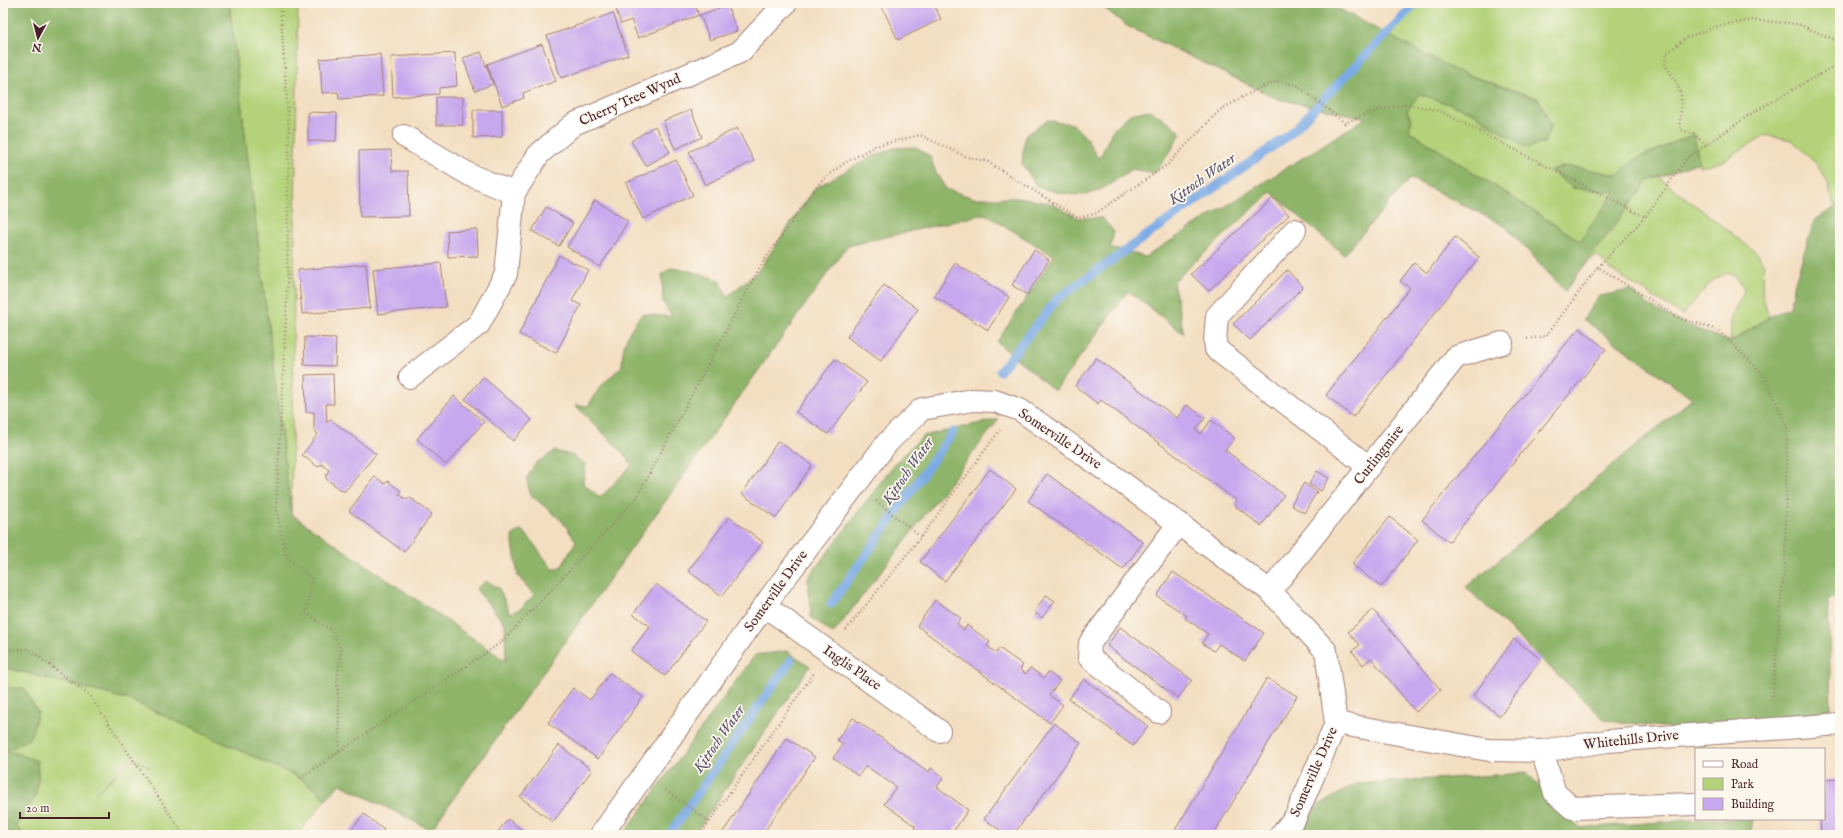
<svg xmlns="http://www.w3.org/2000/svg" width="1843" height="838" font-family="'IM FELL English',serif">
<rect width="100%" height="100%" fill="#fbf7ec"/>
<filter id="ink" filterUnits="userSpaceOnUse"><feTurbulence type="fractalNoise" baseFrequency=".025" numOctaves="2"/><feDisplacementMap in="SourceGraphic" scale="8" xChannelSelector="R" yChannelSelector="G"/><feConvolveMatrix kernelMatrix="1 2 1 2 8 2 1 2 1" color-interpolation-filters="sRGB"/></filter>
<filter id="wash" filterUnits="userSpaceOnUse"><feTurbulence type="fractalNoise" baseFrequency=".012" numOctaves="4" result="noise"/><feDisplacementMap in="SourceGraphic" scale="16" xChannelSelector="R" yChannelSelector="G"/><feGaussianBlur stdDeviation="0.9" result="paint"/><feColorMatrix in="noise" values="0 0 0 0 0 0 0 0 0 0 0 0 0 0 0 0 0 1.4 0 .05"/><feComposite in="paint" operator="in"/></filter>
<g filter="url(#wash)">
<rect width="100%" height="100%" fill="#f3dec1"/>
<path fill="#b3d279" stroke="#7e7852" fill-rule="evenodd" d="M229 3H298L291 515Z
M1416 3H1840V204L1835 208 1828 184 1819 167 1792 140 1765 135 1721 162 1699 167 1694 135 1636 159 1618 175 1569 166 1550 170 1573 188 1616 192 1580 241 1409 131 1406 111 1419 93 1472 112 1527 148 1539 99 1454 70 1386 34Z
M1659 177 1758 254 1764 265 1762 294 1769 317 1731 342C1730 332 1730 321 1734 311 1738 302 1743 297 1744 288L1736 277 1726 273 1713 280 1682 315 1611 270 1597 255 1583 267 1648 181Z
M3 667 130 700 300 778 326 799 297 835H25L15 826 36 796 4 752 9 688 3 693ZM132 757 150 768 133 759 95 794Z"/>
<path fill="#8eb469" stroke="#6c6a4a" d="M3 3H229L291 514 506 661 505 624 476 589 486 581 499 588 510 613 520 609 534 595 518 576 512 536 521 530 528 536 553 570 562 566 576 541 562 521 531 495 526 479 536 463 555 451 574 456 586 465 583 483 600 498 632 465 623 453 575 405 588 406 600 387 622 366C623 341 627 333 642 314L672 317 663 302 662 274 671 268 691 271 720 280 727 297 758 271 815 188 869 158 894 148 915 147 930 156 936 173 946 189 974 198H1024L1053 204 1078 218H1102L1114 232 1110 247 1145 257 1366 118 1278 99 1127 26 1098 3H1328L1454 70 1539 99 1551 126 1544 143 1527 148 1472 112 1419 94 1407 111 1412 120 1409 131 1580 241 1615 192 1573 188 1550 170 1569 166 1618 175 1636 159 1694 134 1699 162 1648 181 1565 291 1505 226 1410 178 1344 255 1271 192 1173 282 1184 334 1128 291 1055 391 997 342 1054 256 985 214 847 246 431 830 340 784 326 799 300 778 130 700 3 667Z
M1149 110 1169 122 1181 133 1170 152 1155 173 1131 169C1093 199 1084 200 1037 187L1022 163 1025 136 1048 120 1073 124 1087 139 1099 160 1112 131 1130 114Z
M1840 204V598L1828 599 1831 709 1712 733 1605 720 1466 587 1692 399 1583 319 1599 296 1630 290C1659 317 1695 328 1731 342L1769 317 1790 307 1795 282 1814 221Z
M999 419 833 634 811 617 808 578 896 462 923 436Z
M787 651 810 666 694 835H623L755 655Z
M9 688H24L38 713 30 738 5 752 16 753 37 761C41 793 34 801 15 826L25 835H3V693Z
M1527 773 1580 828 1701 819H1753L1750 835H1295L1318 806 1355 784Z"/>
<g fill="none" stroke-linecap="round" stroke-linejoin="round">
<path stroke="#7baae5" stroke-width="9" d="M1000 371 1057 299 1289 135 1416 3
M831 604 953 432
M669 835 791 660"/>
</g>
<g id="blocks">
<path fill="#c7a7ee" d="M625 3H694L699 15 638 38 631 20 621 24 615 7Z
M880 3H933L941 19 898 40Z
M727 5 737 31 710 40 700 15Z
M613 13 628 55 561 78 547 36Z
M542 44 556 81 523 93 524 98 502 106 487 64Z
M481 52 493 84 475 91 463 58Z
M455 53 457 86 439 88V94L393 97 391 57Z
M380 54 383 96 339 99 338 92 322 93 320 59Z
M436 97H463V125H436Z
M473 110H502V137L473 138Z
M691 110 702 137 675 149 663 121Z
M308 112 337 113 336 141H308Z
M655 126 670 152 646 166 631 141Z
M737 128 754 161 705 185 689 152Z
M391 150 392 171H408L409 216 360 217 359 151Z
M676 160 693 195 643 219 626 183Z
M1273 198 1289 215 1208 291 1191 274Z
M595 200 628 221 600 267 567 247Z
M546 207 573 223 559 246 532 231Z
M477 229 478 256 448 257 447 231Z
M1455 237 1479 257 1353 417 1326 395 1410 288 1400 281 1414 263 1427 273Z
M1034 250 1049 260 1027 295 1012 285Z
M559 255 588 270 572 301 581 305 556 353 519 334Z
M441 263 446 307 378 314 373 269Z
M955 263 1009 297 988 330 934 296Z
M366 264 370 308 302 314 298 270Z
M1287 270 1303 287 1250 340 1233 324Z
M884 285 918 309 881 361 847 337Z
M1579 328 1606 349 1449 542 1422 520Z
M305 337 336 338 335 366 304 365Z
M1096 358 1177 418 1187 405 1205 418 1196 430 1201 434 1211 420 1235 438 1225 450 1284 495 1261 526 1234 505 1237 501 1101 400 1098 404 1075 386Z
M835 359 867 382 828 434 796 412Z
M333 374 334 404H326L327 423 330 419 376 454 345 491H343L326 479V475L329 470 321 464 318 467 302 455 318 434 314 430V412H306L305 375Z
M483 377 532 420 513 441 465 399Z
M454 396 484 422 446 465 417 439Z
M778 441 812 465 776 518 742 494Z
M990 469 1016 489 945 581 920 562Z
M1317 471 1329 478 1321 491 1309 484Z
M1047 474 1143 542 1123 569 1028 501Z
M375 476 385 484 388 481 401 491 399 494 407 500 409 497 432 514 404 552 349 511Z
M1304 483 1317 492 1304 513 1291 505Z
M729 517 763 542 722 596 688 571Z
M1390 517 1418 540 1381 587 1352 564Z
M1173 572 1264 633 1245 661 1219 644 1214 651 1202 643 1208 634 1185 618 1187 616 1157 596Z
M656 584 706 621 665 676 631 651 650 626 633 614Z
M1046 595 1055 601 1042 618 1034 612Z
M935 600 961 618 957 624 964 630 967 625 990 642 987 646 996 653 999 648 1023 665 1020 670 1026 674 1030 668 1044 678 1048 672 1060 681 1049 695 1063 705 1050 723 917 626Z
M1373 610 1441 690 1416 712 1371 658 1363 665 1352 651 1360 645 1348 632Z
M1120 627 1192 680 1178 698 1107 646Z
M1514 639 1541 659 1500 716 1473 696Z
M610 673 643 697 598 759 548 723 573 688 590 700Z
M1267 678 1297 696 1261 755 1213 835H1172Z
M1084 679 1148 726 1133 746 1069 699Z
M853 718 929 772 931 768 944 777 937 787 968 810 953 832 957 835H924L914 828 915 826 884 804 896 787 866 766 858 776 833 758 843 744 837 740Z
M1054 723 1081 743 1013 835H1007L984 819Z
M787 738 815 757 762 835H721Z
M559 745 592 770 553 822 520 797Z
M1840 779V835H1821L1820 819H1824V780Z
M364 814 384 830 380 835H347Z
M508 819 528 835H495Z"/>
</g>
</g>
<g filter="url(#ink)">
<use href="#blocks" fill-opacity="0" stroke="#9e7e76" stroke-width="1"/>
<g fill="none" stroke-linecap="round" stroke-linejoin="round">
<g stroke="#9e7e76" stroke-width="24">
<path id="minor" d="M404 136 470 175 514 193
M1295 230 1217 316 1215 341 1216 349 1369 467
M410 377 479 324 506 274 514 193 539 154 574 124 740 52 786 3
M1270 591 1456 357 1502 343
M765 606 939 731
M1159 712 1089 657 1090 643 1179 523
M1336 723 1489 750 1542 751 1608 741 1840 724
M1542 751 1555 793 1572 808 1696 804
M601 835 775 591 887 443 922 409 973 400 995 401 1020 410 1082 453 1270 591 1326 651 1336 723 1296 816 1281 835"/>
</g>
<path stroke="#9e7e76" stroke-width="2.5" stroke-dasharray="1 3" stroke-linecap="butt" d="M280 3 289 131 287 299 276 508 286 556 312 579 306 613 332 631 341 651 337 681 339 711V751
M1706 145 1694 134 1681 130C1678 122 1681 116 1681 108 1683 90 1675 79 1665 65L1667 53 1686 38 1718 26 1753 20 1798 24 1840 42
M1598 267 1645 217
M1527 339 1546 336 1598 267 1679 318 1718 330 1765 376 1787 428 1785 559 1772 703
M876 501 921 537
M846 630 921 537 1000 430
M3 650 29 649 90 696 184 835
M300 778 502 642 636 499 761 265 819 183 843 164 875 146 920 135 967 157 988 162 1078 218 1095 214 1167 165 1220 110 1257 89 1279 81 1297 85 1345 123 1368 113 1406 104 1440 111 1645 217 1687 158 1755 111 1831 68 1840 66
M666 790 709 822
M700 835 814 673"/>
<use href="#minor" stroke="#fff" stroke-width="22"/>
</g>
</g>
<g text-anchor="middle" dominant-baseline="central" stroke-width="3.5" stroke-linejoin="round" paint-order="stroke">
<g font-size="14" fill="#4a1f2b" stroke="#fbf7ec">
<text transform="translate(630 100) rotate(-24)">Cherry Tree Wynd</text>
<text transform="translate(1060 439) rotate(34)">Somerville Drive</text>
<text transform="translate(1379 455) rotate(-52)">Curlingmire</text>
<text transform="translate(776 591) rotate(-54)">Somerville Drive</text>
<text transform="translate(852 668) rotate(35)">Inglis Place</text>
<text transform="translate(1631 740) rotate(-6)">Whitehills Drive</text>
<text transform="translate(1314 772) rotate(-66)">Somerville Drive</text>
</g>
<g font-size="15" font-style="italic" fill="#5b506c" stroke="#fbf7ec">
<text transform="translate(1202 179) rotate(-35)">Kittoch Water</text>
<text transform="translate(908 471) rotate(-55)">Kittoch Water</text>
<text transform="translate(719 739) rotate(-55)">Kittoch Water</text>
</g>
</g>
<rect width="1843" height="838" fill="none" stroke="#fbf7ec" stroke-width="16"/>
<rect x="1695" y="748" width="130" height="72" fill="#fbf7ec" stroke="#b4a19f"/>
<rect x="1703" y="761" width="20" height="6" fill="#ffffff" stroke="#b4a19f"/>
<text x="1731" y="768" font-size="12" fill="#4a1f2b">Road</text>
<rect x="1703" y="778" width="20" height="12" fill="#b3d279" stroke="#b4a19f"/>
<text x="1731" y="788" font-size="12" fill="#4a1f2b">Park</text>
<rect x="1703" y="798" width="20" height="12" fill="#c7a7ee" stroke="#b4a19f"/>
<text x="1731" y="808" font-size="12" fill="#4a1f2b">Building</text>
<g transform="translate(38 38) rotate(187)" stroke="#fbf7ec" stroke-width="3" paint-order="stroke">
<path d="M0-3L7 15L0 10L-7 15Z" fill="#4a1f2b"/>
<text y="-6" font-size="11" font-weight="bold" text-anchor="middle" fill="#4a1f2b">N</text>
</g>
<path d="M20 812v6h89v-6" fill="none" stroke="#4a1f2b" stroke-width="2"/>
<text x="26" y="812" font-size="12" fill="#4a1f2b" stroke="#fbf7ec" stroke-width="3" paint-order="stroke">20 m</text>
</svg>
